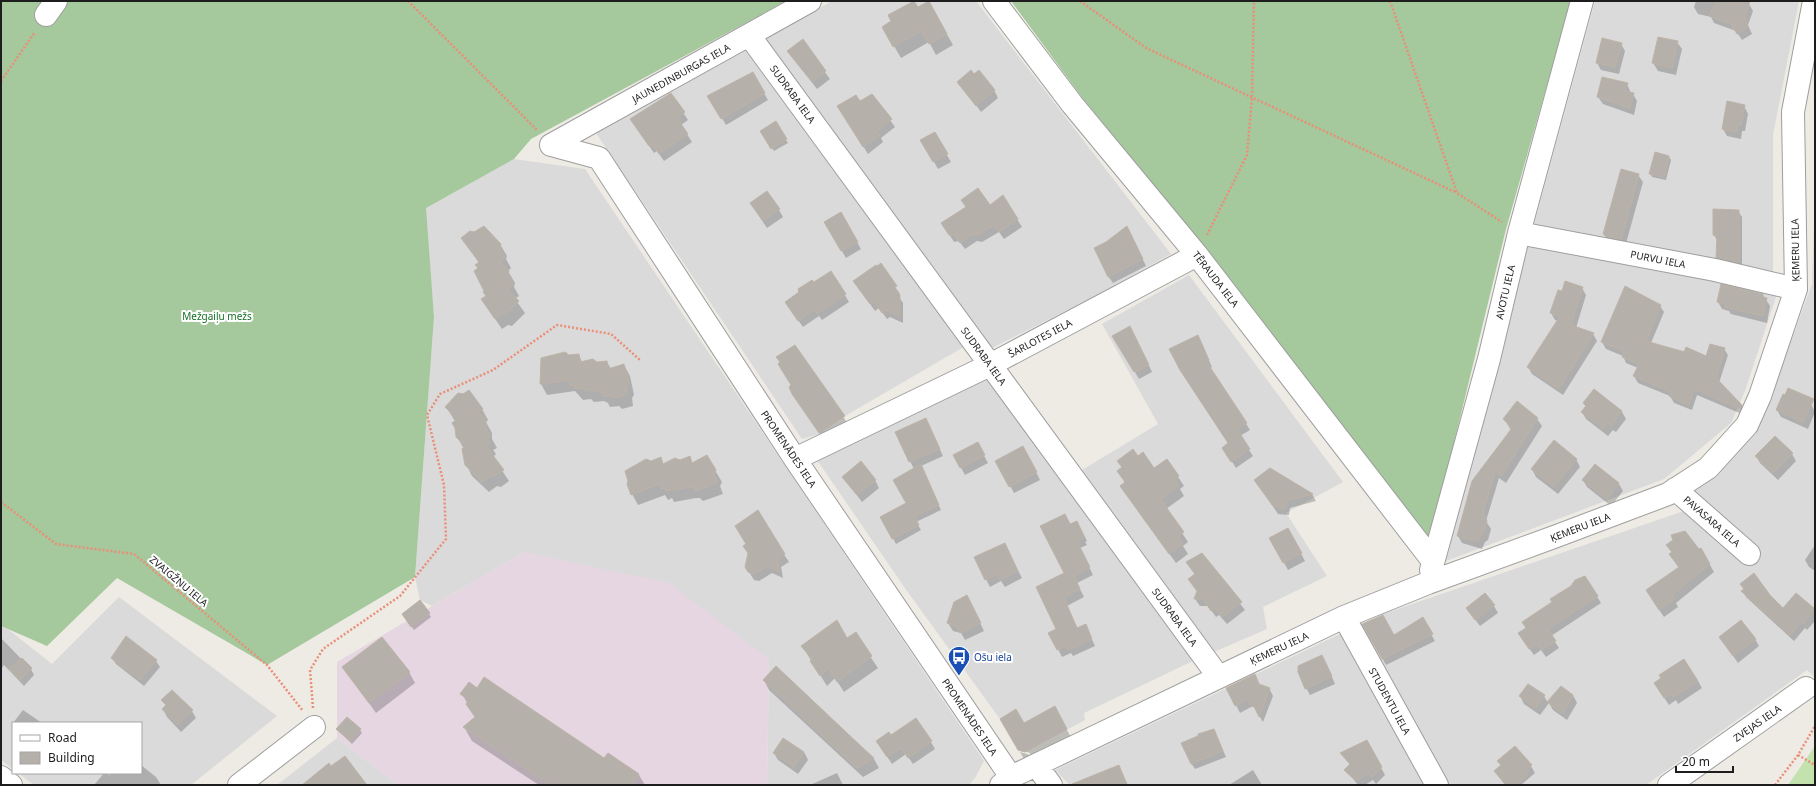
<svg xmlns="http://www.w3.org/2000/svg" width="1816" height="786" font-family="'Noto Sans',sans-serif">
<rect width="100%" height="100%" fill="#edebe4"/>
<path fill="#dbdada" d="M832 1H976L1171 254 1095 296 990 349 766 44 768 36Z
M1595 1H1799L1773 135V273L1533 228Z
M746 45 967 345 845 416 819 434 802 439 596 133Z
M514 159 585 169 984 761 975 778 969 785H767L769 659 524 552 432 606 420 600 415 577 434 317 425 208Z
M1815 195V678L1807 670 1646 785H1446L1360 630 1362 625 1383 614 1684 511 1691 493 1763 418 1812 284Z
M1527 244 1669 269 1777 294 1745 391 1731 423 1664 479 1446 561 1485 395Z
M1189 275 1343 482 1286 513 1327 576 1263 607 1267 629 1214 652 1082 470 1158 424 1102 324Z
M989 373 1195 660 1084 713 1085 720 1025 752 1018 750 1000 719 907 591 815 457Z
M119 597 277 716 191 785H34L18 773H141V723H13V769L1 760V626L9 630 52 664Z
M1342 633 1425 785H1070L1055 770Z
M337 738 398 785H277Z"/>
<path fill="#e5d6e1" d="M524 552 669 583 769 659 767 785H398L337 738V662Z"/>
<path fill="#c3e2ae" d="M1815 746V785H1787H1788Z"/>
<path fill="#a5c89d" d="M1 1H786L531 139 514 159 426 208 434 317 415 577 267 665 117 578 47 646 1 626Z
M1011 1H1571L1506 229 1430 541 1202 244 1081 96Z"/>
<path fill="#0003" d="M1696 1H1741L1749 4 1753 11 1748 25 1752 34 1742 40 1736 31 1714 23 1711 17 1698 14 1694 7Z
M929 2 953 45 936 55 929 42 901 58 883 27Z
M802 41 830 79 817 89 793 58Z
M1677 42 1682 49 1676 75 1658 71 1653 63Z
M1621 44 1625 51 1619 74 1601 70 1597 63Z
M752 73 768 100 726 125 709 96Z
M959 82 994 90 998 98 981 112Z
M1627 84 1631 93 1633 94 1637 101 1634 115 1603 104 1598 97Z
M671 94 688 120 681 125 692 142 664 161 657 151 654 153 636 127Z
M872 95 895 127 881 138 883 142 868 154 843 114Z
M1744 106 1748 114 1745 131H1742L1741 139 1727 136 1723 129Z
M775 123 788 143 774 151 762 131Z
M934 133 951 162 938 169 922 140Z
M1669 157 1671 160 1666 180 1652 177 1650 173Z
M1638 175 1643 182 1625 247 1610 244 1604 234Z
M1003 197 1022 227 1004 239 999 232 982 242 977 241 965 249 959 241 954 242 947 231Z
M751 204 779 210 783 217 767 228Z
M1738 211 1742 217V268L1721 263 1717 257 1718 242 1714 235Z
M841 214 861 249 846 258 825 222Z
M1131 235 1146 266 1113 283 1108 276Z
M462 238 500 244 507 256 506 259 511 268 508 271 515 283 514 287 519 296 515 299 525 313 512 326 508 325 502 329 489 310 487 296 479 281V263Z
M880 265 900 294 898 295 903 303V323L890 317 887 319 879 308 875 311 859 288Z
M831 272 849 302 822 320 819 316 803 327 790 309 814 284Z
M1582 288 1586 295 1576 328 1593 334 1597 341 1563 395 1532 374 1528 367 1558 321 1555 320 1551 313 1563 292Z
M1763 295 1770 306 1767 323 1731 314 1729 311 1722 309 1718 302Z
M1660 306 1664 312 1651 343 1707 357 1724 349 1728 355 1719 383 1742 405 1746 412 1744 415 1697 395 1692 410 1674 403 1670 396 1638 383 1634 376 1638 368 1626 363 1623 356 1606 349 1602 342Z
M1134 334 1152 372 1139 379 1114 336Z
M1198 337 1212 367 1210 368 1250 430 1240 436 1253 456 1236 468 1227 454 1229 444 1180 370Z
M795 346 848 424 824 440 798 401 792 385Z
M579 355 582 362H607L611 369 624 365 630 376 634 395 632 398 633 406 622 409 619 406 610 407 608 403 604 401 594 402 591 399 583 400 575 391 547 395 541 384 569 356Z
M1594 391 1622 412 1626 419 1616 432 1613 430 1608 436 1586 419 1582 412 1586 407 1584 403Z
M1517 403 1537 419 1542 426 1506 483 1499 478 1486 521 1491 529 1488 540 1485 542 1482 549 1462 543 1458 536 1511 430 1504 419Z
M1811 404 1815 412 1808 429 1781 417 1777 410Z
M446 407 482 409 488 420 486 422 492 433V439L497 448 493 450 496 454 493 457 509 481 501 487 497 486 489 492 472 476 466 464 464 449 457 437 455 421Z
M929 426 943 456 921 466 941 510 916 522 921 530 896 544 882 518 908 503 914 469 910 461Z
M977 443 988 463 965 475 954 455Z
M1027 454 1040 480 1014 493 997 461Z
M1792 454 1796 461 1778 480 1760 463 1756 456Z
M707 457 722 482 720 486 723 494 703 501 700 498H696L674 502 672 498 668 500 665 495 638 505 632 494 651 462 660 459 664 465 689 458 693 464Z
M1138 457 1154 470 1167 460 1184 486 1180 489 1184 496 1166 509 1188 542 1183 546 1188 554 1176 563 1121 487 1126 483 1118 471 1122 468 1118 461Z
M1576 459 1580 467 1558 494 1536 477 1532 469Z
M1595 465 1619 484 1623 491 1611 506 1587 487 1583 480Z
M1270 469 1312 494 1316 501 1290 508 1289 515 1278 514 1255 480Z
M843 477 875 480 879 488 862 502Z
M1070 526 1081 529 1087 541 1085 542 1087 545 1080 548 1093 575 1077 583 1084 597 1067 606 1078 629 1089 633 1095 646 1073 656 1071 653 1062 657 1050 633 1057 630Z
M1288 529 1305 561 1288 570 1270 538Z
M1674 541 1699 550 1701 549 1714 572 1676 603 1678 607 1664 617 1651 598 1679 568 1670 555 1672 553 1667 545Z
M747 544 779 547 789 562 781 567 783 578 772 573 759 581 754 580 746 567 748 554Z
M1815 545V571L1809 567 1805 560Z
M1008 551 1022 578 1005 587 1001 581 990 587 986 579Z
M1202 554 1245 610 1227 624 1219 615 1216 617 1208 606H1200L1195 599 1198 592 1195 575 1187 562Z
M1585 577 1601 603 1551 636 1559 648 1546 657 1541 650 1534 655 1523 640 1527 628 1553 602Z
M1743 591 1769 596 1783 609 1796 594 1815 610V621L1807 630 1805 628 1794 641 1746 597Z
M971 604 984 631 965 640 961 633 953 631 948 623Z
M1494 606 1498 613 1480 626 1467 609Z
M429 614 431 617 414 630 405 617Z
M1422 619 1435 641 1386 665 1364 625 1394 636Z
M855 634 878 668 844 692 835 678 827 686 802 646 847 640Z
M126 637 156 661 160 667 144 686 116 664 112 658Z
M1720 637 1755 639 1759 646 1738 663Z
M1 638 31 669 34 675 24 686 4 665 1 669Z
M1326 663 1335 684 1310 695 1306 688Z
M343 667 409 672 415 683 376 713Z
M776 667 874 759 879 768 863 777 769 690 764 680Z
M1698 681 1702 688 1678 704 1676 700 1669 705 1659 690Z
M1259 685 1269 688 1273 696 1263 722 1253 706 1240 713 1236 705Z
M1528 685 1544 696 1548 703 1573 695 1577 703 1567 720 1553 710 1549 703 1540 715 1524 704 1520 696Z
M478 689 604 759 608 754 639 775 645 785H539L472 741 464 727 476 718 462 694Z
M163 701 192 711 196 718 181 732 167 717 163 709 166 706Z
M23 710 42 723H13Z
M1061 719 1073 741 1025 761 1020 752 1030 755V753L1018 749 1024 724Z
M337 729 360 730 362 733 352 744Z
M890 736 931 742 935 749 913 764 906 754 892 764 882 749Z
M1217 736 1226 757 1195 769 1191 763Z
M1367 742 1385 775 1376 784 1373 780 1365 785H1358L1346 770 1350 765 1342 754Z
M804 752 808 760 798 774 778 760 774 753Z
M1499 761 1531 766 1535 773 1521 785H1505L1495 771 1501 766Z
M141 765 156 777 161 785H94L104 773 110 775 111 773H141Z
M1119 767 1128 785H1093Z
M1253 770 1262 785H1229Z
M837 773 843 785H810Z"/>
<path fill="#b6b0aa" stroke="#bdb3a8" d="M914 1 918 7 929 1 947 34 929 44 921 31 893 47 882 27 891 21 888 15Z
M1717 1H1750L1745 17 1748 27 1737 34 1731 24 1709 16Z
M1658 37 1678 41 1672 68 1652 63Z
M1602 38 1622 43 1615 67 1596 63Z
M803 39 826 71 812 82 787 51Z
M971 70 974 74 979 70 995 90 976 106 957 82Z
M753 72 765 93 721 119 707 96Z
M1602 77 1628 83 1625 91 1634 93 1630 108 1597 97Z
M671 93 685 112 677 118 688 134 659 154 652 144 649 146 630 119Z
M872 94 892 119 877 131 880 135 863 147 837 106 856 95 860 101Z
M1727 101 1745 105 1741 125 1738 124 1737 132 1722 129Z
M776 121 787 139 771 149 760 131Z
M935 132 948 154 933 162 920 140Z
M1655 152 1669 156 1664 177 1649 174Z
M1621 169 1639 174 1621 240 1605 236V235L1603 234Z
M978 188 990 205 1003 195 1018 219 999 232 994 225 977 235 972 234 960 243 954 234 949 235 941 223 966 207 961 200Z
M767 191 780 209 763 221 750 203Z
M1713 209 1739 210V263L1716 258 1717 236 1713 235Z
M841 212 858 242 841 251 824 222Z
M484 226 501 244 500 249 506 257 500 261 509 271 508 276 514 285 507 289 519 301 505 315 501 314 495 319 481 299 486 296 483 292 484 291 474 271 478 268 475 265 479 262 461 238 470 231 474 232Z
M1127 226 1143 259 1108 277 1094 248 1106 242Z
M881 263 897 286 894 288 900 295 899 316 885 310 882 313 874 301 870 304 853 281 876 265 877 266Z
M831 271 846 294 817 314 814 309 798 321 785 302 799 292 798 289 812 280 814 282Z
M1565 281 1583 287 1571 325 1594 333 1559 389 1527 367 1560 316 1550 313 1558 290 1562 291Z
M1721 284 1763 294V297L1767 298 1763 316 1725 307 1726 304 1717 302Z
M1625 286 1661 305 1646 341 1684 352 1686 347 1706 356 1710 344 1725 348 1716 378 1742 405 1741 409 1694 389 1689 405 1669 396 1671 392 1633 376 1639 364 1622 357 1624 351 1601 342Z
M1130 326 1149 365 1134 372 1112 336Z
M1198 335 1209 360 1206 361 1247 423 1237 429 1250 449 1231 462 1222 448 1228 443 1180 370 1169 349Z
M795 345 845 416 819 433 792 394 789 387 791 385 778 364 780 362 776 357Z
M565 352 569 355 579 354 580 362 593 359 597 362 607 361 608 369 624 364 629 383 626 386 627 394 614 398 612 396H603V392H598V390L587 391 584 388 575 389V385H570V380L540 384 541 358Z
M1788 388 1814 399 1803 422 1776 410 1783 394 1785 395Z
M1594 389 1622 411 1611 426 1608 423 1603 429 1581 412 1586 406 1583 403Z
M469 390 483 409 479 412 486 421V429L491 436 487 439 490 443 486 446 504 470 494 476H491L482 482 465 465 462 449 465 446 456 437 455 428 452 423 457 419 445 407 458 393 463 394Z
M1517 401 1538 418 1501 476 1495 471 1483 513 1487 521 1484 532 1481 534 1478 542 1457 536 1472 481 1512 428 1503 419Z
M926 418 940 449 909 462 895 432Z
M1775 436 1793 453 1773 473 1755 456Z
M1554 440 1577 459 1554 487 1531 469Z
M978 442 985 455 960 468 953 455Z
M1023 446 1037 472 1009 487 995 461Z
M1133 449 1138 456 1143 452 1154 468 1167 459 1179 476 1175 479 1179 485 1161 500 1184 532 1178 536 1183 544 1169 554 1120 486 1125 482 1117 471 1122 467 1117 461Z
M707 455 716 470 714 474 717 483 695 491 694 487 689 488V487L666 491 665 488 661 489 659 484 631 495 627 484 628 481 625 471 646 459 651 461 661 457 663 464 675 458 680 460 690 456 692 463Z
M861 461 876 480 857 495 842 477Z
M921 464 939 505 914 516 919 525 892 539 880 517 906 503 893 480Z
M1595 464 1619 483 1607 499 1582 480Z
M1270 468 1313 494 1286 501 1285 509 1273 506 1254 480Z
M758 510 785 554 778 559 779 572 768 566 754 574 748 572 745 567 748 553 743 546 746 544 735 526Z
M1065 514 1070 524 1077 521 1083 534H1082L1083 538 1077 541 1090 567 1074 576 1080 589 1064 598 1077 628 1086 624 1092 639 1068 650 1066 646 1057 650 1048 633 1056 629 1036 587 1064 573 1040 526Z
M1288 528 1302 553 1283 563 1269 538Z
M1685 531 1699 549 1701 548 1710 564 1672 595 1675 599 1659 610 1646 590 1679 567 1669 554 1672 552 1666 545 1673 540 1671 535Z
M1005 543 1018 571 1000 580 997 574 985 580 974 557Z
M1202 553 1242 602 1222 617 1215 608 1211 611 1203 599H1194L1197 591 1188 579 1195 574 1186 562Z
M1754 573 1770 595 1783 608 1796 593 1815 609 1803 624 1801 622 1790 635 1741 591 1744 589 1740 584Z
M1585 576 1598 596 1548 629 1556 641 1541 650 1537 644 1529 649 1518 633 1526 628 1522 622 1552 602 1550 599 1571 586 1575 580Z
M1485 593 1495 605 1475 620 1466 608Z
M967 595 981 623 960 633 956 626 947 623 954 602Z
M420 600 430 613 411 627 402 614Z
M1383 615 1394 635 1423 617 1433 634 1382 659 1362 624Z
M837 620 847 638 856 632 872 656 837 682 828 668 820 676 810 661 812 659 801 646Z
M1741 620 1756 639 1733 656 1719 637Z
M126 636 157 660 140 680 111 658Z
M382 637 410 672 369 703 342 667Z
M1322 655 1332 676 1305 689 1298 672V666Z
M22 658 32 668 20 680 9 669Z
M1684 659 1698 681 1673 697 1671 694 1664 698 1654 683 1661 678 1659 675Z
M776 666 863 748 874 758 857 768 763 680Z
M1255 674 1259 684 1270 688 1259 717 1254 706 1252 707 1248 699 1235 706 1226 688Z
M484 677 604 758 608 753 639 774 632 785H551L463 727 475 717 466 704 469 700 460 694 469 682 477 688Z
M1528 684 1545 695 1536 708 1519 696Z
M1561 686 1573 695 1563 714 1547 702Z
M172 690 193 710 177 725 162 709 166 705 161 700Z
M1055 706 1067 729 1025 752 1018 750 1000 719 1016 709 1024 723Z
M347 717 361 729 350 741 336 729Z
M916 718 932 741 908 758 901 748 887 757 876 741 889 732 891 735Z
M1214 729 1223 751 1191 764 1181 743 1198 736V734Z
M783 738 804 752 794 767 773 753Z
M1367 740 1382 767 1372 777 1368 773 1356 781 1344 770 1350 764 1340 753Z
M1515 746 1532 765 1525 771 1528 774 1515 785H1506L1494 771 1501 765 1497 761Z
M345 756 367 785H302L329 763 331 766Z
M1119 765 1127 785H1073L1072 784Z"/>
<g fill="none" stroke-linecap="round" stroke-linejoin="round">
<g stroke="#9e9e9e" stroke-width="24">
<path id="minor" d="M994 1 1072 104 1197 255 1432 560
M46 15 56 1
M749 35 1218 676
M551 145 599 158 795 459 1011 777
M551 145 810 1
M1519 233 1715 270 1796 289
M795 459 990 365 1197 255
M1675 489 1749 554
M1431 570 1489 359 1519 233 1582 1
M1344 617 1437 785
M1036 765 1051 785
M1 777 11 785
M239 785 314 727
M1001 785 1011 777 1036 765 1344 617 1428 583 1554 537 1668 494 1708 468 1747 425 1760 396 1796 289 1793 112 1814 1
M1669 785 1806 688"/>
</g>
<path stroke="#ea8e77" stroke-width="2.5" stroke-dasharray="2 2" stroke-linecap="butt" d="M408 1 538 131
M1080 1 1146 48 1457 193
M1390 1 1457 193 1502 222
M1 81 35 32
M1207 235 1247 155 1252 98 1254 1
M1 502 56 544 134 554 267 665 303 711
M313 708 310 670 323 649 400 596 446 539 444 485 427 415 440 394 493 370 557 325 611 334 640 360
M1798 755 1815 765
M1775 785 1798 755 1815 726"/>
<use href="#minor" stroke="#fff" stroke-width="22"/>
</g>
<defs>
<g id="bus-pin" transform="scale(1.15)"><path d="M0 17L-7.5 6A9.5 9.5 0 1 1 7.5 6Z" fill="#1a4fb4" stroke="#fff"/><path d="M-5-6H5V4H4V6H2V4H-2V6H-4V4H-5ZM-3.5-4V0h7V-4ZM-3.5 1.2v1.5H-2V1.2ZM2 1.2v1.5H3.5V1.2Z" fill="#fff"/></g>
</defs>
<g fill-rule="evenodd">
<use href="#bus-pin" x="959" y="657"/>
</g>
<g text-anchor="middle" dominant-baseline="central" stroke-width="4" stroke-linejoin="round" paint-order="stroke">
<g font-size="10" fill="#1d1d1d" stroke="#fff">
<text transform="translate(681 73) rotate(-29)">JAUNEDINBURGAS IELA</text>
<text transform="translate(793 94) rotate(54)">SUDRABA IELA</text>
<text transform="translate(1795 250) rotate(-91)">ĶEMERU IELA</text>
<text transform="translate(1658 259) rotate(11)">PURVU IELA</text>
<text transform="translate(1216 279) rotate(52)">TĒRAUDA IELA</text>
<text transform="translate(1505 292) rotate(-77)">AVOTU IELA</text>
<text transform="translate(1040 338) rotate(-28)">ŠARLOTES IELA</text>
<text transform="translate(984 356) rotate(54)">SUDRABA IELA</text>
<text transform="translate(789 449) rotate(56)">PROMENĀDES IELA</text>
<text transform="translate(1712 521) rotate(41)">PAVASARA IELA</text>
<text transform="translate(1580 527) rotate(-21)">ĶEMERU IELA</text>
<text transform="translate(179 581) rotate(40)">ZVAIGŽŅU IELA</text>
<text transform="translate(1175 617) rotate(54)">SUDRABA IELA</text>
<text transform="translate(1279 648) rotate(-25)">ĶEMERU IELA</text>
<text transform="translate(1390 701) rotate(61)">STUDENTU IELA</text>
<text transform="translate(970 717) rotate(56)">PROMENĀDES IELA</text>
<text transform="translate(1757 723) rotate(-35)">ZVEJAS IELA</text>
</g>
<g font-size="10" fill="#176f26" stroke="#fff">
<text x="217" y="316">Mežgaiļu mežs</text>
</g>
<g font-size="10" fill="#164399" stroke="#fff" text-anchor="start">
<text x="974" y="657">Ošu iela</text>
</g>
</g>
<rect width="1816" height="786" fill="none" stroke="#1d1d1d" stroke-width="4"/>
<rect x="12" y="722" width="130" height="52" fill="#ffffff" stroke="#a5a5a5"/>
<rect x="20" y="735" width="20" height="6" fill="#ffffff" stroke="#a5a5a5"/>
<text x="48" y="742" font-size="12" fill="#1d1d1d">Road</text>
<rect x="20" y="752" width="20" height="12" fill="#b6b0aa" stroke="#a5a5a5"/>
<text x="48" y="762" font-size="12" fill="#1d1d1d">Building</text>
<path d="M1676 766v6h57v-6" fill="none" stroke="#1d1d1d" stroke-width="2"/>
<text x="1682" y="766" font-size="12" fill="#1d1d1d" stroke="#ffffff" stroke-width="3" paint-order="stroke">20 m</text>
</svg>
